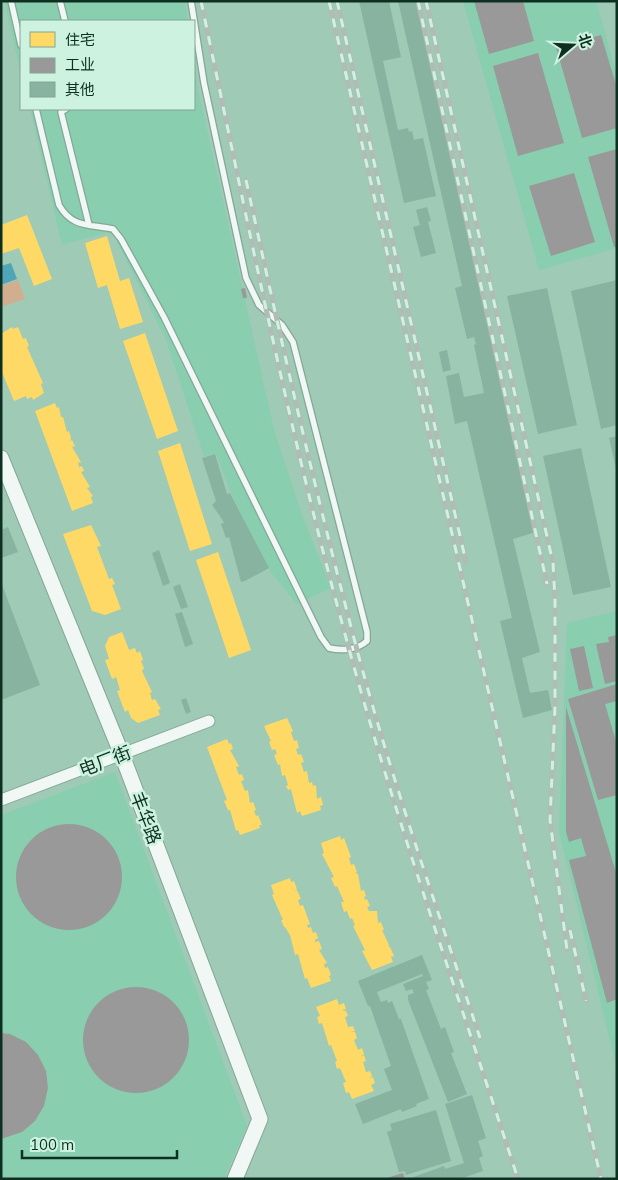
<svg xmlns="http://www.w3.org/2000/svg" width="618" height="1180" font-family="Mulish,'Noto Sans SC',sans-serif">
<rect width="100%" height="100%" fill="#9ecab6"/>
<path fill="#89ceaf" d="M4 1H185L188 21H21V74Z
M463 1H596L617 76V248L539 270Z
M194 63 198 89 274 430 301 512 331 588 297 604 270 571 230 491 216 453 204 456 166 340 113 234 104 233 62 245 30 109H194Z
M617 611V1069L559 832 567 623Z
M115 772 247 1126 224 1179H1V815Z"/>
<path fill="#d0ae8f" d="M18 280 25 299 1 307V286Z"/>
<path fill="#50a6b7" d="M11 263 17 279 1 285V266Z"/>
<path fill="#ffd966" d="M27 215 52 279 34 286 19 248 1 254V225Z
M107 236 120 281 129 278 143 322 120 329 107 285 98 288 85 243Z
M12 327 13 329 18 327 23 339 26 338 29 346 27 347 43 383 41 384 44 393 33 400 32 397 27 399 26 396 14 401 1 370V334Z
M145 333 178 431 157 439 123 341Z
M55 403 57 408 59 407 61 417H63L67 432 69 431 71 438 70 441 72 440 75 446 72 447 81 462 78 463 79 467 82 466 84 471 81 472 90 487 87 488 93 496 91 497 93 503 72 511 35 411Z
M180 443 212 544 190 551 158 451Z
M91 525 101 546 97 547 109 579 112 578 115 584 112 585 121 609 105 615 92 611 63 534Z
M218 552 251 650 229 658 196 560Z
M122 632 129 650 135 648 137 653 140 651 143 660 141 661 144 668 142 671 152 692 150 693 152 700 155 699 161 709 158 710 160 715 138 723 131 718 128 710 125 712 117 691 120 690 116 677 112 679 105 660 109 659 105 646 109 637Z
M287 718 293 731 291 732 294 741 297 740 299 748 296 749 298 755 301 754 304 762 301 763 304 772 307 771 309 783 312 782 313 786 316 785 317 799 321 797 323 805 320 806 321 810 302 816 300 811 297 813 291 789 288 790 286 786 288 785 285 775 282 776 280 764 278 765 274 755 277 754 275 749 272 750 269 742 271 741 264 726Z
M227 739 229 744 231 743 233 749 230 750 239 766 236 767 239 775 242 774 244 780 241 781 245 791 248 790 250 803 253 802 256 810 254 811 256 816 258 815 262 825H259L260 828 240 835 238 830 236 831 230 810H228L224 801 227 800 207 747Z
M340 836 341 840 344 838 351 857 349 858 351 865 354 864 357 872 355 873 358 874 361 891 364 890 366 896 364 897 365 900 367 899 370 906 367 907 369 911H377L378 923 381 922 384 930H382L389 945 388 946 390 947 394 956 391 957 393 962 372 970 362 951 365 950 353 926 355 925 352 918 350 919 347 911 344 912 341 902H344L337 886 335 887 331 878 334 877 322 854 324 853 321 843Z
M290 878 291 882 294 881 297 889 294 891 297 890 301 899 298 900 300 906 303 905 310 924 307 925 308 928 311 927 313 933 316 932 318 938 315 940V942L319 941 322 949 319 950 327 963 324 964 325 968 328 967 331 975 329 976 331 981 311 988 307 978 305 979 298 954 295 955 290 935 285 927H284L281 920H283L272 895 274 894 271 885Z
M337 999 339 1005 344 1003 346 1009 342 1010 346 1011 348 1016 345 1017 348 1027 353 1026 355 1031 351 1032H355L357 1038 354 1040 358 1050 362 1048 364 1054 360 1057 364 1055 366 1061 363 1062 366 1072 370 1071 372 1076 369 1079 373 1077 375 1083 371 1085 374 1091 352 1099 349 1092 346 1093 343 1083 346 1082 340 1068 337 1069 335 1062 337 1061 331 1045 329 1046 322 1023 319 1024 317 1017 320 1016 316 1007Z"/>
<path fill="#999" d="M474 1H523L534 41 489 54Z
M601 35 617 88V128L582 138 556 47Z
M538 53 564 143 518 156 493 66Z
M617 149V247H614L588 157Z
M574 173 595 242 551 256 529 186Z
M245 288 247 298H243L241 289Z
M617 635V681L605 684 596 644 609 642 608 637Z
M584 646 593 688 579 691 570 649Z
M617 684V701L605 704 617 745V795L598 800 568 699Z
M566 707 617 876V999L607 1003 569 860 586 856 581 838 569 842 566 832Z
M16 877a53 53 0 1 1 106 0a53 53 0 1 1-106 0Z
M83 1040a53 53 0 1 1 106 0a53 53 0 1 1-106 0Z
M1 1033 10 1034 26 1042 38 1055 46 1071 48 1088 44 1106 35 1121 22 1132 1 1139Z
M403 1173 405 1179H387V1178Z"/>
<path fill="#88b3a1" d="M359 1H389L401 57 383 61 398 130 408 128 409 132 412 131 414 140 423 138 436 196 404 203Z
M398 1H416L536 532 513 539 540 652 522 658 530 693 548 690 552 710 523 718 500 621 512 618 467 421 455 424 446 376 459 373 464 397 484 393 474 345 476 344 474 337 467 339 455 288 462 286Z
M427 207 431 221 428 222 436 253 421 257 413 227 420 225 416 210Z
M617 280V425L601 429 571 291Z
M547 288 577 425 538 434 507 296Z
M447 350 451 370 443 372 439 352Z
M617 436V468H616L609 438Z
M581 448 611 587 573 595 543 456Z
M215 454 227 494 230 493 269 568 245 581 241 582 229 537 226 538 221 524 224 523 222 519 212 505 216 501 202 458Z
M8 527 18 552 1 558V530Z
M159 550 170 583 163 586 152 553Z
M1 582 40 685 1 700Z
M180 584 188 607 181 609 173 587Z
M182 612 193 644 185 647 175 614Z
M186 698 191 712 186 714 181 700Z
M422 955 432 980 426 982 429 989 426 990 441 1029 445 1027 454 1052 451 1053 467 1094 448 1102 408 1000V995L414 993 412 989 406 991 403 984 423 976 422 974 377 992 381 1002 387 1000 388 1003 392 1001 399 1019H401L429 1099 416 1104 417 1106 402 1112 401 1109 363 1124 355 1104 392 1090 384 1069 391 1066 370 1006H368L358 981Z
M472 1095 486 1138 478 1141 483 1156 479 1158 483 1171 460 1179H408L444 1166 445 1169 464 1163 445 1104Z
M436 1110 451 1161 406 1175 405 1171 399 1172 387 1132 392 1130 390 1124Z"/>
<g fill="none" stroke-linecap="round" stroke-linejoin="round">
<g stroke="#84a797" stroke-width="8">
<path id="lane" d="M11 1 21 45
M60 1 65 21
M36 109 59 205C72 228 89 224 113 229L121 239 164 317 321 637 329 648C341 651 357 650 367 641V632L293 342 282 325 259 305 246 278 204 83 191 1
M66 109 61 112 89 225"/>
</g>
<g stroke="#84a797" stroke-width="13">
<path id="street" d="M1 800 209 721"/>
</g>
<g stroke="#84a797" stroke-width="17">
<path id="secondary" d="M1 458 122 755 260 1119 235 1179"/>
</g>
<use href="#lane" stroke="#f0f7f4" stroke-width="5.5"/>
<use href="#street" stroke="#f0f7f4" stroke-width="11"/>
<use href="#secondary" stroke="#f0f7f4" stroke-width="15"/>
<g stroke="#b1bcb7" stroke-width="5">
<path id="rail" d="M201 1C245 209 286 418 342 623 392 811 458 994 518 1179
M329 1 601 1179
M337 1 466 562
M418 1 547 584
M426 1 553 563 555 600V707L550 820 567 950
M246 180C278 327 311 474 349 619 385 761 434 899 480 1038
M570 930 586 1001"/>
</g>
<use href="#rail" stroke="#cdf3e0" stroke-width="3" stroke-dasharray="9" stroke-linecap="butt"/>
</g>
<g text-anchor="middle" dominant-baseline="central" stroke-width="5" stroke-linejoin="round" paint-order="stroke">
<g font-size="18" fill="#0e3022" stroke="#cdf3e0">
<text transform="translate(105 761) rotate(-21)">电厂街</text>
<text transform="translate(146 818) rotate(69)">丰华路</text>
</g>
</g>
<rect width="618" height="1180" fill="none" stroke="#0e3022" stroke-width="5"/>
<rect x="20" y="20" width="175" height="90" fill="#cdf3e0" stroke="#81a594"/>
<rect x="30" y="32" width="25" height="15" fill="#ffd966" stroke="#81a594"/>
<text x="65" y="45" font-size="15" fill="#0e3022">住宅</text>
<rect x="30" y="58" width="25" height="15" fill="#999999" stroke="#81a594"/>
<text x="65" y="70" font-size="15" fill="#0e3022">工业</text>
<rect x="30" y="82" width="25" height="15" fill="#88b3a1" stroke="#81a594"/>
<text x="65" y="95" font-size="15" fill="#0e3022">其他</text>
<g transform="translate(573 45) rotate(71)" stroke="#cdf3e0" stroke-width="4" paint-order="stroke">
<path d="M0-4L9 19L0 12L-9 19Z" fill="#0e3022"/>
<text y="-8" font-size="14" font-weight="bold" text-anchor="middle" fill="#0e3022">北</text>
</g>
<path d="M22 1150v8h155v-8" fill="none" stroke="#0e3022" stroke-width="2.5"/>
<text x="30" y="1150" font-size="15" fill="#0e3022" stroke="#cdf3e0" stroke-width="4" paint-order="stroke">100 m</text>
</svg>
